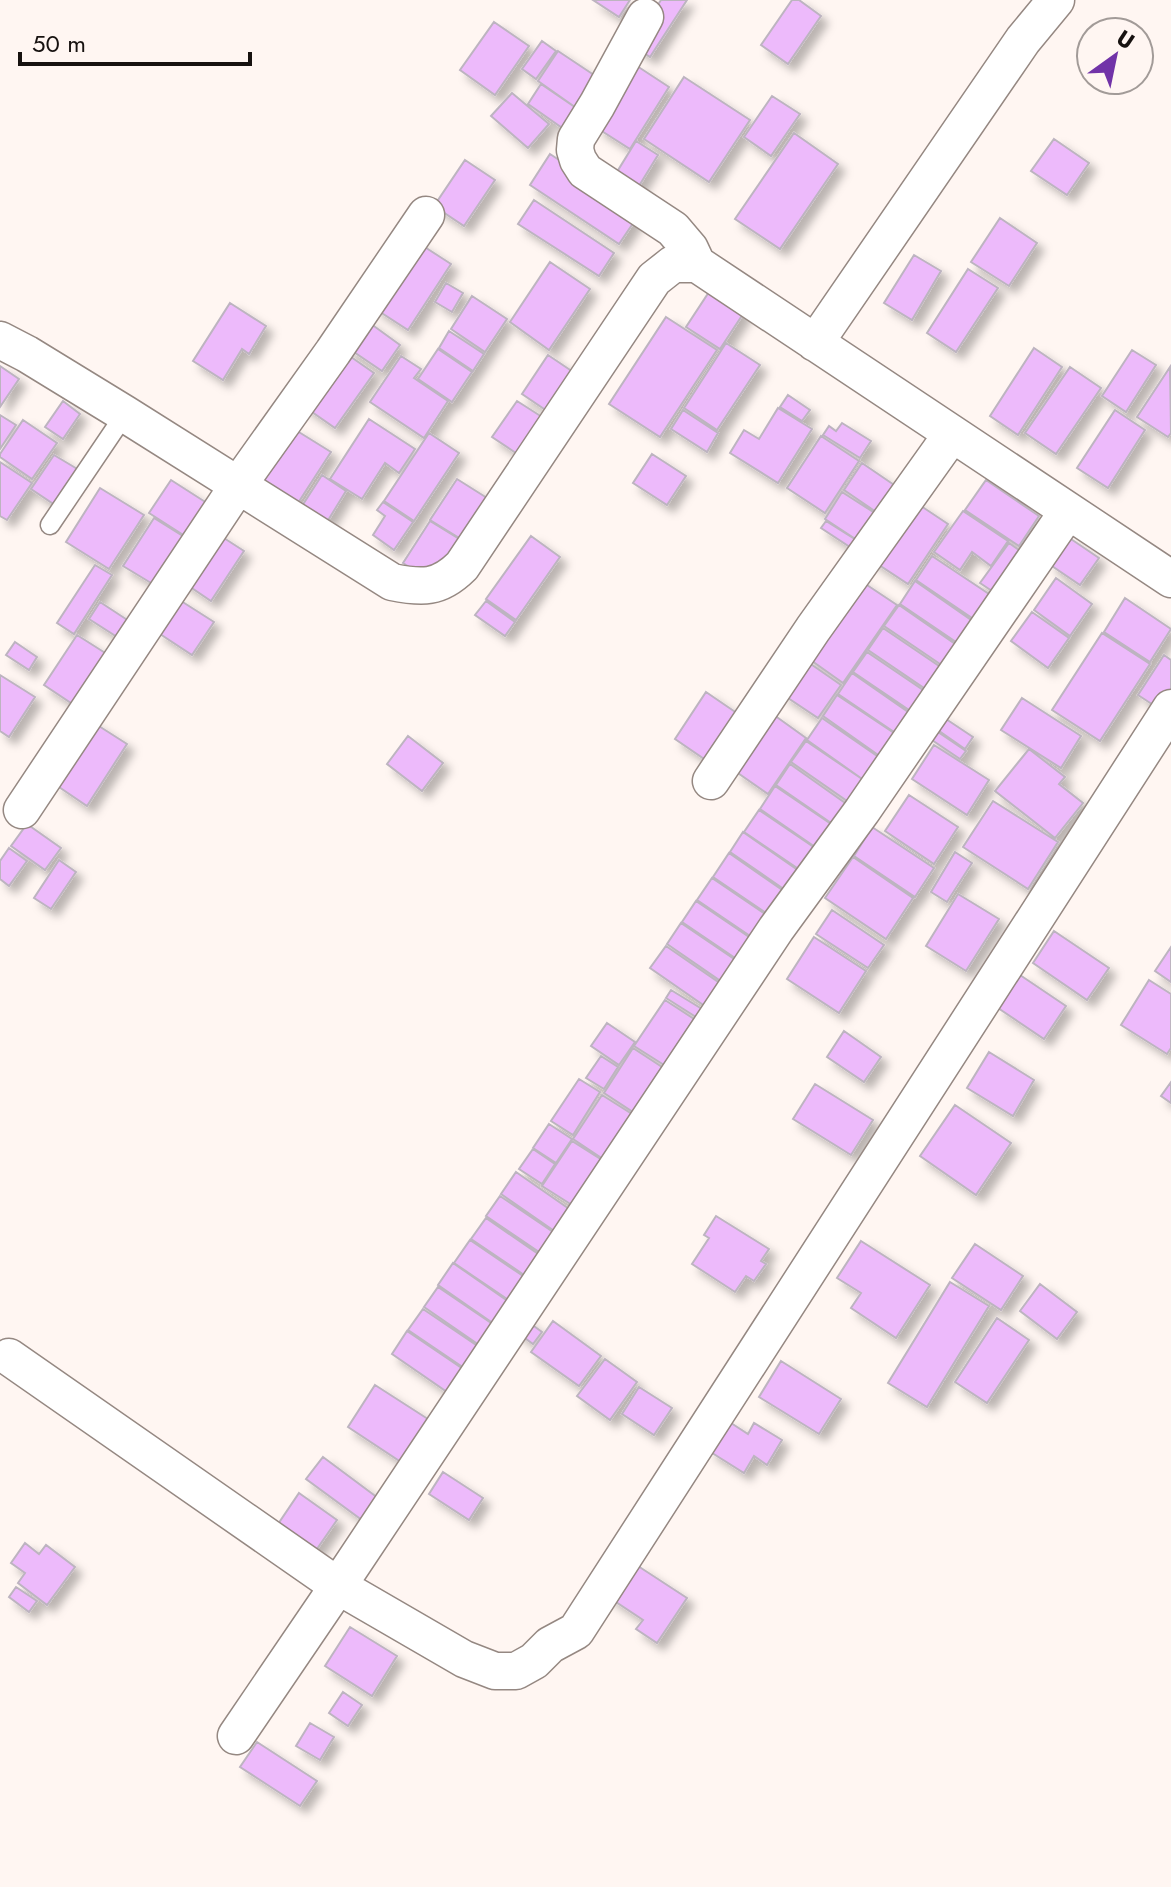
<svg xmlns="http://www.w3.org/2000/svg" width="1171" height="1887" font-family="Jost,sans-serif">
<defs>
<filter id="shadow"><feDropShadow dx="7" dy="7" stdDeviation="4" flood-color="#0004"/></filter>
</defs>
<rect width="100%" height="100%" fill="#fff6f2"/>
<path fill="#edbafb" stroke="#bdb4c0" stroke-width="2" filter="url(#shadow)" d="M593 0H630L619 17Z
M661 0H687L650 57 632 45Z
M792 0H799L821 16 788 64 761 45Z
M494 22 529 46 495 95 460 70Z
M542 41 556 51 536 79 522 69Z
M558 51 603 81 582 112 538 81Z
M637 66 669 87 630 149 597 128Z
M684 77 750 120 709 182 644 139Z
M541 84 582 112 568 132 528 104Z
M512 93 549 124 528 148 491 116Z
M772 96 800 114 771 156 744 137Z
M794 133 838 164 780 249 735 219Z
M1054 139 1089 163 1067 195 1031 171Z
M636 141 658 155 634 194 612 180Z
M550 154 640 213 619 244 530 185Z
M465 160 495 180 464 226 434 206Z
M534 200 614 253 599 276 518 224Z
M1000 218 1037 243 1009 286 971 262Z
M417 242 451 264 408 330 374 308Z
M914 255 941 271 912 320 884 303Z
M550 262 590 289 549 350 510 322Z
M968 269 998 288 956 352 927 333Z
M446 283 463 293 452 312 435 302Z
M711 289 745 311 720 349 686 327Z
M472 296 507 319 485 352 451 329Z
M230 303 266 326 249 354 242 349 223 380 193 361Z
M666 317 717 350 660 437 609 404Z
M367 321 400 345 382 371 348 348Z
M449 331 484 354 473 371 439 348Z
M726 343 760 365 717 430 684 408Z
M1034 348 1062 367 1018 435 990 416Z
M438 349 472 372 452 402 418 379Z
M341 350 374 373 335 428 302 405Z
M1132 350 1156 365 1126 412 1102 396Z
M548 355 582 378 556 417 522 394Z
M401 356 421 369 414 378 448 401 424 438 370 402Z
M0 366 19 379 0 407Z
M1070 367 1101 388 1056 454 1025 433Z
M1170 367 1171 433 1168 437 1137 417Z
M788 395 810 410 802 421 780 407Z
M63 401 80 414 63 439 45 427Z
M517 401 553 424 528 461 492 437Z
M778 408 812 429 778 483 730 453 744 430 759 439Z
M683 410 718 433 707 452 671 429Z
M1115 410 1145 430 1108 488 1077 468Z
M0 415 16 425 0 449Z
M369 419 415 449 399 473 385 463 362 499 330 479Z
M23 420 57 443 32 479 0 457V454Z
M842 423 871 441 860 458 823 435 829 426 836 431Z
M294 429 331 452 298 503 262 480Z
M429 433 459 453 414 521 384 501Z
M821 436 859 461 825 513 787 488Z
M652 454 686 476 667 505 633 483Z
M54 455 79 470 55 505 31 489Z
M0 462 32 483 7 520 0 516Z
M862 463 900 489 882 516 844 490Z
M322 475 346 491 327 522 302 506Z
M457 479 495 503 469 544 430 520Z
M171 480 210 505 188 538 149 513Z
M986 480 1039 516 1019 546 965 510Z
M100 488 144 515 109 569 66 542Z
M842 492 881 517 863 544 825 519Z
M383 502 413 522 394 550 373 535 385 516 377 510Z
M915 502 948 524 908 584 867 557Z
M963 511 1008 541 991 566 972 552 960 570 934 552Z
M154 518 186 538 156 586 123 566Z
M430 521 469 545 425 577 403 563Z
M826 521 861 543 856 551 821 528Z
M213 531 244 551 211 601 180 580Z
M531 536 560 557 516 620 486 599Z
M1068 537 1099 558 1080 585 1049 564Z
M1009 543 1026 555 998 595 980 583Z
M932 556 992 596 975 620 916 580Z
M95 565 112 575 74 634 57 623Z
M1056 578 1092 604 1070 636 1034 610Z
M858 579 897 605 843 683 805 656Z
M915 581 974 622 959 644 900 604Z
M1125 598 1171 629 1150 662 1104 632Z
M178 599 214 622 192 655 157 632Z
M486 601 515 622 505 636 475 615Z
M100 602 135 625 125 642 89 619Z
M899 605 958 646 943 666 884 626Z
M1032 612 1069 638 1048 668 1011 641Z
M883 628 942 668 927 690 868 650Z
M1102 633 1150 664 1100 741 1052 710Z
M77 635 110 656 77 707 44 685Z
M15 642 37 657 29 670 6 655Z
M867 652 926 692 912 712 853 672Z
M1164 655 1171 660V702L1164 712 1138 695Z
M805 660 841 685 818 718 782 694Z
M852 673 911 714 897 734 838 694Z
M0 675 35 697 9 737 0 731Z
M706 692 744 718 713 765 675 739Z
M837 695 897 735 881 757 823 716Z
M1022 698 1081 736 1061 768 1001 730Z
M774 715 806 738 768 794 735 771Z
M940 715 973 737 965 749 932 726Z
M822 718 880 758 865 781 807 740Z
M91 721 127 744 87 806 56 785Z
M935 730 966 751 960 759 929 738Z
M408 736 443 763 422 791 387 764Z
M806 741 865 781 850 803 791 762Z
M934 745 989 780 967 815 912 779Z
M1029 749 1065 777 1059 784 1083 803 1055 838 995 791Z
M790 764 848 805 834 825 776 785Z
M775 786 834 826 818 849 760 809Z
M909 795 958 827 934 864 885 831Z
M993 801 1058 842 1028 889 963 847Z
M759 810 818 850 803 872 744 832Z
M27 824 61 848 45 870 11 846Z
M872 827 934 868 915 897 854 856Z
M743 832 802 873 788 892 730 852Z
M9 848 27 861 9 886 0 879V861Z
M955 852 972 863 947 902 931 892Z
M729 853 788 894 772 917 713 877Z
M853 857 913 898 886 939 825 898Z
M59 860 76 872 51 909 34 898Z
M712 878 771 918 756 940 697 900Z
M958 894 999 919 966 971 926 946Z
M696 901 755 941 741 962 682 922Z
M832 910 884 945 868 968 816 934Z
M681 923 740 963 725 984 667 944Z
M1054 931 1109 968 1087 1000 1033 963Z
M814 937 866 971 839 1013 787 979Z
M666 946 724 986 709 1009 650 968Z
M1171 947V982L1155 971Z
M1020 975 1066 1006 1044 1039 998 1008Z
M1149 980 1171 994V1048L1167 1054 1121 1025Z
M671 990 702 1009 696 1017 666 998Z
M665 1000 694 1019 664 1065 634 1046Z
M607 1023 635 1042 619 1065 591 1046Z
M844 1031 881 1057 864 1082 827 1057Z
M633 1048 662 1067 633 1112 604 1093Z
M989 1052 1034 1080 1013 1116 967 1088Z
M601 1056 618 1067 604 1089 586 1078Z
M579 1079 600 1092 573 1135 551 1121Z
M1171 1082V1103L1161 1096Z
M815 1084 873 1120 851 1155 793 1119Z
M602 1095 632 1114 603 1159 573 1139Z
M955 1105 1011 1143 976 1195 920 1156Z
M549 1124 572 1139 556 1163 533 1148Z
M572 1141 602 1160 572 1205 542 1186Z
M533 1149 555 1164 542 1184 519 1169Z
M516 1172 575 1213 560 1235 501 1194Z
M500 1196 559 1236 545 1256 486 1216Z
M716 1216 769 1249 761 1261 766 1264 754 1281 746 1276 735 1292 692 1264 709 1238 704 1235Z
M486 1218 544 1258 530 1279 471 1239Z
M470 1240 529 1280 513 1303 454 1263Z
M861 1241 930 1285 896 1338 851 1308 861 1293 837 1278Z
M975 1244 1023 1276 1001 1310 952 1278Z
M453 1263 512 1304 497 1326 438 1285Z
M950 1282 989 1306 927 1407 888 1383Z
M1040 1284 1077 1312 1057 1339 1020 1311Z
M438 1287 497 1327 482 1347 424 1307Z
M423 1309 482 1349 467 1370 408 1330Z
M523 1318 542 1332 533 1344 514 1330Z
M997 1318 1029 1340 987 1403 955 1382Z
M553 1321 601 1356 579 1386 531 1352Z
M407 1331 466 1371 450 1394 392 1354Z
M605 1359 637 1382 610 1420 577 1396Z
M781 1361 841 1399 819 1434 759 1397Z
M375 1385 431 1421 404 1464 348 1427Z
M639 1387 672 1408 654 1435 622 1414Z
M728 1421 748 1434 754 1423 782 1440 767 1465 754 1456 744 1473 709 1451Z
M323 1457 382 1501 366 1523 306 1479Z
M443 1472 483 1498 469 1520 429 1494Z
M299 1493 337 1520 310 1559 272 1533Z
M25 1543 39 1554 46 1545 75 1567 47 1605 18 1583 25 1573 11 1563Z
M638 1566 687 1598 657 1643 636 1629 643 1620 607 1596Z
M16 1587 37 1601 29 1612 9 1597Z
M350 1627 397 1656 372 1696 325 1666Z
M343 1692 362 1705 348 1726 329 1713Z
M310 1723 334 1737 320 1760 296 1746Z
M257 1742 317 1781 300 1806 240 1767Z"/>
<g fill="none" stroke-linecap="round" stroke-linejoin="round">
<g stroke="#958882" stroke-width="21">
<path id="service" d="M50 525 125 414"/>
</g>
<g stroke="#958882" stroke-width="39">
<path id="minor" d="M645 17 597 105 576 139 575 150 578 160 585 171 673 229 690 249 697 264
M0 340 27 354 125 414 392 582C422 588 439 589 462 566L654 279 673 264H697L1171 579
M815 343 1023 40 1056 0
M711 781 813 629 952 434
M22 810 239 484 333 352 426 215
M9 1357 338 1586 464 1659 495 1671H516L534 1661 550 1645 576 1631 1171 708
M236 1736 338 1586 776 929 862 811 1068 511"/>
</g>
<use href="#service" stroke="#fff" stroke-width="18"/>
<use href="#minor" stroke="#fff" stroke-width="36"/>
</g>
<g transform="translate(1115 56) rotate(33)"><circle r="38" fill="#fff6f2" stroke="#a29b98" stroke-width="2"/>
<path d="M0-6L14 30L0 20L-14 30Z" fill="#7133a8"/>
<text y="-12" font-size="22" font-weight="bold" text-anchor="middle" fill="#171210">U</text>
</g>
<path d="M20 52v12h230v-12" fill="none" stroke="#171210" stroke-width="4"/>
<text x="32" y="52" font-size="24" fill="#171210" stroke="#fff6f2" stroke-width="6" paint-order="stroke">50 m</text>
</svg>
